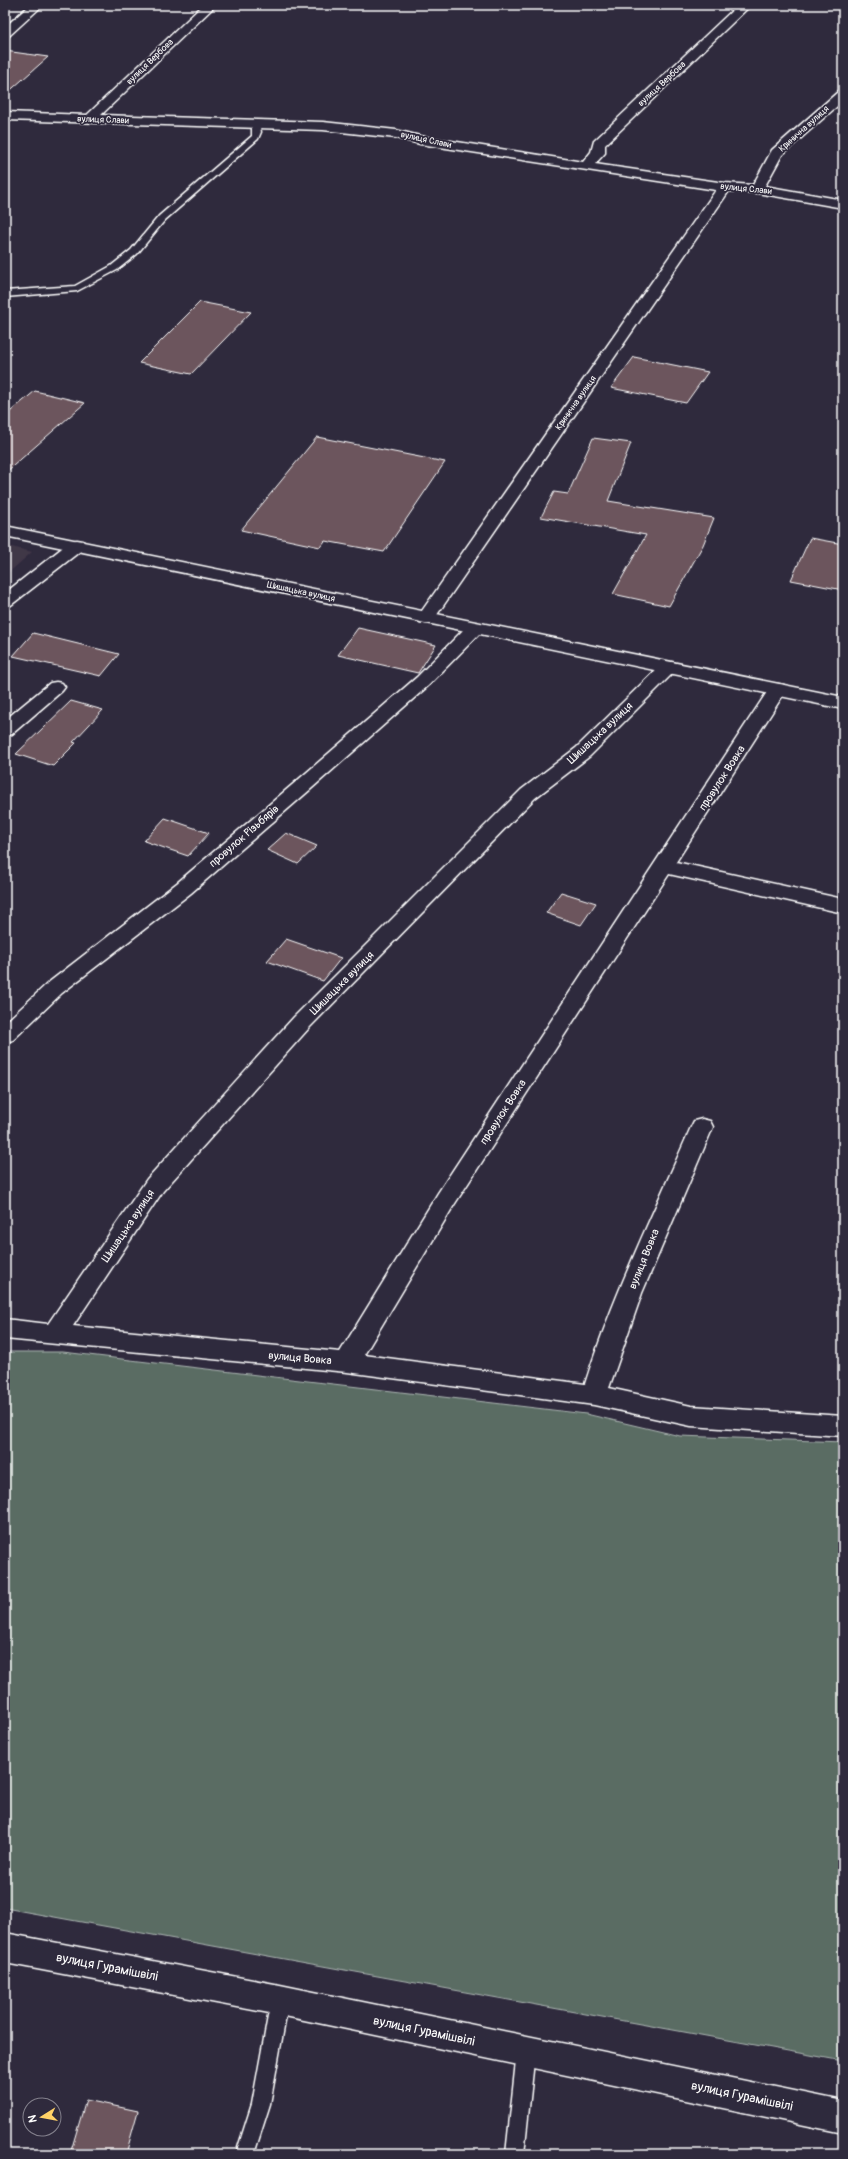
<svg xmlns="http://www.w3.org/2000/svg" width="848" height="2159" font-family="Pangolin,sans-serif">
<rect width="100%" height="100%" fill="#2f2a3d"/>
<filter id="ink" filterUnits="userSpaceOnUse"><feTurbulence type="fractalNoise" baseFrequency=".025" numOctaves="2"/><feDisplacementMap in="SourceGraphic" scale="8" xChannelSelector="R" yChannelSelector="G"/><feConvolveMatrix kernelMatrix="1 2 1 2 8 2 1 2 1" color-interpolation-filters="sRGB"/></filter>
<g filter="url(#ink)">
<path fill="#413747" d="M8 546 32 552 5 576V548Z"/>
<path fill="#5a6c64" stroke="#acb6b2" d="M5 1352H63L586 1414 680 1436 843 1442V2061L5 1908Z"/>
<path fill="#6c555d" stroke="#fff" d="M5 51 48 57 5 95Z
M200 302 251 312 191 374 139 363Z
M634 357 708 372 686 403 611 388Z
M35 391 85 403 5 473V416Z
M317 437 445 462 384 552 325 541 320 547 241 530Z
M593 438 631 443 608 501 714 518 703 545 669 606 613 594 646 535 541 517 554 492 568 494Z
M810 538 843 544V590L791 580Z
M358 628 436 645 418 673 338 655Z
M33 633 119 654 101 676 13 656Z
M71 701 103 710 73 742 76 743 53 766 16 754Z
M165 818 209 833 188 856 144 841Z
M286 833 317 846 298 864 267 850Z
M561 892 596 903 581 925 546 913Z
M286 939 341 958 323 981 267 961Z
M86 2100 138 2111 126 2154H70Z"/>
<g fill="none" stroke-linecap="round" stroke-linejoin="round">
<g stroke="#fff" stroke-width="3">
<path id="lane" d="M252 121 259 123 261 132 258 139 165 220 137 254 117 270 77 291 5 297V291L75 286 111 266 131 250 159 216 252 136Z
M280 1991 286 1994 289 2000 270 2104 254 2154H236L252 2104 271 2000 274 1994Z
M526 2043 533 2045 535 2052 524 2154H506L517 2052 519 2045Z"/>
</g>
<g stroke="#fff" stroke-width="3">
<path id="street" d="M30 5H43L9 36 5 37V27Z
M203 5H216L101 115 323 122 396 130 420 136 583 162 591 152 594 141 738 5H751L605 145V153L595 164 725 183 753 185 772 150 839 91 843 90V101L782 155 765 186 843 200V208L757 193 729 191 432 622 426 623 420 622 417 618 716 190 420 144 396 138 323 130 5 120V112L87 115Z
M77 540 83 541 85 545 83 549 11 605 5 606V593L71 541Z
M475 623 481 624 484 628 481 632 429 685 312 788 191 893 62 993 13 1040 5 1042V1023L48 983 177 883 298 780 417 677 469 624Z
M669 662 675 663 678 667 675 671 590 756 535 798 310 1027 163 1191 73 1326 340 1352 438 1193 769 689 772 685 778 684 784 685 787 689 676 862 843 899V913L669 874 454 1205 364 1355 585 1384C613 1295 654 1212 691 1127L694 1121 702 1119 710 1121 713 1127 642 1293 609 1388 691 1406 843 1416V1436L691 1426 594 1405 347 1372 5 1339V1319L48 1324 147 1179 294 1017 521 790 576 748 663 663Z
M56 682 62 683 65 687 62 691 12 734 5 736V720L50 683Z"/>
</g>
<g stroke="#fff" stroke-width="3">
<path id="secondary" d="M5 526 843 697V709L5 536Z
M5 1933 280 1985 843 2101V2133L280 2015 5 1963Z"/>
</g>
<use href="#lane" fill="#2f2a3d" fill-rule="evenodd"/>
<use href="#street" fill="#2f2a3d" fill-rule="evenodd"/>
<use href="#secondary" fill="#2f2a3d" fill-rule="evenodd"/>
</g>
</g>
<g text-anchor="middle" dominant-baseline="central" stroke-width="3.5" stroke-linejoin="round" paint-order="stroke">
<g font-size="9" fill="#fff" stroke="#2f2a3d">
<text transform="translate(150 62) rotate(-44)">вулиця Вербова</text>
<text transform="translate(662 84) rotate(-43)">вулиця Вербова</text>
<text transform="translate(103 120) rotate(2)">вулиця Слави</text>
<text transform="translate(804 129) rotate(-42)">Кринична вулиця</text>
<text transform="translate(426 140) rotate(12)">вулиця Слави</text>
<text transform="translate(746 189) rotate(6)">вулиця Слави</text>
<text transform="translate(576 403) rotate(-55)">Кринична вулиця</text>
<text transform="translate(301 592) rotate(12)">Шишацька вулиця</text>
</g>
<g font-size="11" fill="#fff" stroke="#2f2a3d">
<text transform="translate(600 733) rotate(-43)">Шишацька вулиця</text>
<text transform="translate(722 778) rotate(-57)">провулок Вовка</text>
<text transform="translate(244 836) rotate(-41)">провулок Різьбярів</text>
<text transform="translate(342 983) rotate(-45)">Шишацька вулиця</text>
<text transform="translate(503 1112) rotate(-57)">провулок Вовка</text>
<text transform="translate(128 1226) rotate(-56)">Шишацька вулиця</text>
<text transform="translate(644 1259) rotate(-68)">вулиця Вовка</text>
<text transform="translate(300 1358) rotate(5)">вулиця Вовка</text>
</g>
<g font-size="13" fill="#fff" stroke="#2f2a3d">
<text transform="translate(107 1967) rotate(11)">вулиця Гурамішвілі</text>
<text transform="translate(424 2031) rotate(12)">вулиця Гурамішвілі</text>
<text transform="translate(742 2096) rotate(12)">вулиця Гурамішвілі</text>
</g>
</g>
<rect width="848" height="2159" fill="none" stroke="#2f2a3d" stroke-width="20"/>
<rect x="10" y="10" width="828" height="2139" fill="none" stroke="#fff" stroke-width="1.5" filter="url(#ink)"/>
<g transform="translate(42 2117) rotate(259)"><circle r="19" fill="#2f2a3d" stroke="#827f8b"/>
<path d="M0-3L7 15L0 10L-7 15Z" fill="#ffd166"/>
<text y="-6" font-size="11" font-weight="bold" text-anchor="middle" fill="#ffffff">N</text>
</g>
</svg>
